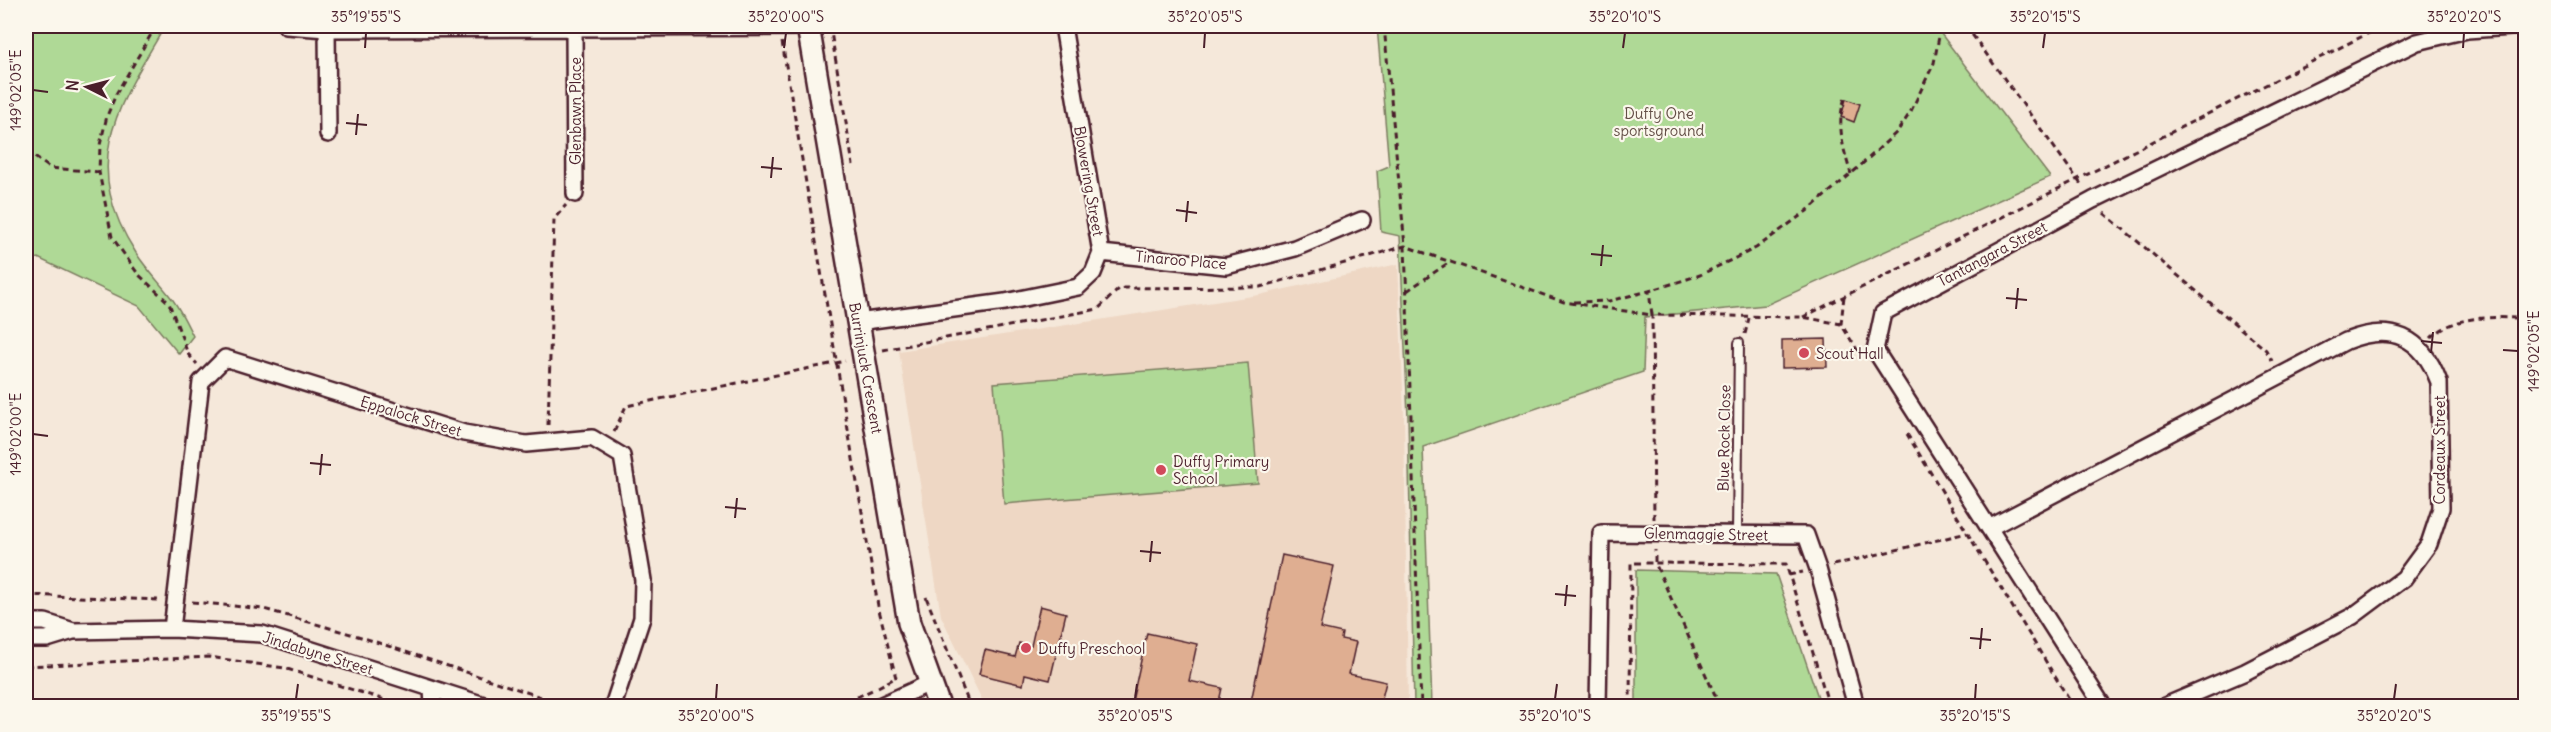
<svg xmlns="http://www.w3.org/2000/svg" width="2551" height="732" font-family="Delius,sans-serif">
<rect width="100%" height="100%" fill="#f5e8da"/>
<filter id="ink" filterUnits="userSpaceOnUse"><feTurbulence type="fractalNoise" baseFrequency=".0167" numOctaves="2"/><feDisplacementMap in="SourceGraphic" scale="12" xChannelSelector="R" yChannelSelector="G"/><feConvolveMatrix kernelMatrix="1 2 1 2 8 2 1 2 1" color-interpolation-filters="sRGB"/></filter>
<g filter="url(#ink)">
<path fill="#eed7c4" d="M1398 264 1404 416 1408 706H985L941 616 899 351 1259 295Z"/>
<path fill="#afd996" stroke="#7c7c60" stroke-width="1.5" d="M26 26H165C118 106 78 163 136 253 147 270 161 284 173 300 181 311 187 324 193 336L179 354 139 306 38 258 26 261Z
M1377 26H1935L2050 177 1766 305 1645 317 1643 372 1423 447 1432 706H1414L1408 417 1400 236 1381 232 1377 171 1389 166Z
M1248 363 1258 483 1004 504 994 383Z
M1636 570 1776 574 1821 706H1636Z"/>
<path fill="#dfae91" stroke="#4a1f2b" stroke-width="1.5" d="M1846 99 1860 104 1854 122 1841 117Z
M1826 339 1827 367 1782 368V340Z
M1282 555 1334 566 1320 628 1342 633 1341 639 1356 642 1349 674 1386 682 1380 706H1250Z
M1040 606 1066 613 1050 680 1025 674 1023 685 979 674 985 650 1015 657 1019 643 1031 646Z
M1147 633 1197 644 1189 681 1222 688 1218 706H1131Z"/>
<g fill="none" stroke-linecap="round" stroke-linejoin="round">
<g stroke="#4a1f2b" stroke-width="12">
<path id="lane" d="M1737 534 1739 343"/>
</g>
<g stroke="#4a1f2b" stroke-width="20">
<path id="street" d="M286 26 327 29 808 27
M327 29 328 134
M574 29 575 194
M1101 253 1226 266 1295 248 1362 220
M858 322 1005 302 1078 287 1093 273 1101 253 1063 26
M1989 528 2346 341C2391 323 2422 336 2439 382L2441 508 2429 544 2404 578 2353 616 2245 672 2165 706
M26 622H45L73 631
M172 629 201 382 225 358 464 433 526 444 592 438 622 456 643 580 642 618 613 706
M26 639H47L73 631 172 629 262 634 487 706
M432 689 433 706
M879 706 930 683
M1598 706 1601 533 1806 535 1818 569 1856 706
M2103 706 1875 350 1883 313 2093 200 2417 42 2467 30 2526 26"/>
</g>
<g stroke="#4a1f2b" stroke-width="26">
<path id="secondary" d="M808 26 909 623 939 706"/>
</g>
<path stroke="#4a1f2b" stroke-width="3" stroke-dasharray="6 4.5" stroke-linecap="butt" d="M156 26 116 94 107 116 100 145 99 172 112 237 138 274 169 303 188 354 197 364
M830 26 853 165
M1384 26 1405 246 1421 706
M1966 26 2083 187
M782 42 878 606 897 682
M1845 98C1836 123 1843 149 1851 174
M26 151 50 168 99 172
M2104 213 2266 350 2272 361
M1407 291 1451 261
M1574 302 1609 301 1649 291
M1803 317 2383 26
M1841 324 1844 296
M1745 334 1749 318
M2431 338C2457 313 2492 318 2526 318
M883 350 1098 309 1120 288 1260 287 1405 246 1564 302 1652 315 1649 291 1700 275 1756 248 1807 211 1859 167 1897 132 1910 113 1934 63 1941 26
M548 425 554 219 566 205
M614 432 626 406 845 361
M1907 434 2073 706
M1654 519 1652 315 1802 317 1841 324 1859 353
M1833 565 1967 533
M1789 575 1803 572
M26 595 159 600
M926 597 970 706
M192 602 264 609 361 637 568 706
M26 666 209 657 284 668 404 706
M878 687 895 678
M838 706 872 690
M1630 706 1631 563H1655V550
M1720 706 1655 563 1786 564 1829 706"/>
<use href="#lane" stroke="#fbf7ec" stroke-width="8"/>
<use href="#street" stroke="#fbf7ec" stroke-width="15"/>
<use href="#secondary" stroke="#fbf7ec" stroke-width="21"/>
</g>
</g>
<path fill="none" stroke="#4a1f2b" stroke-width="2" d="M365 48 366 33M784 48 786 33M1204 48 1205 33M1623 48 1625 33M2043 48 2045 33M2463 48 2464 33M33 90 48 92M346 123 367 125M356 135 358 114M761 167 782 169M771 178 773 157M1176 210 1197 213M1186 222 1188 201M1591 254 1612 256M1601 266 1603 245M2006 298 2027 300M2016 309 2018 288M2421 341 2442 343M2503 350 2518 351M2431 353 2433 332M33 434 48 436M310 463 331 465M320 475 322 454M725 507 746 509M735 518 737 498M1140 551 1161 553M1150 562 1152 541M1555 594 1576 596M1565 606 1567 585M1970 638 1991 640M1980 649 1982 628M296 699 298 684M716 699 717 684M1135 699 1137 684M1555 699 1557 684M1975 699 1976 684M2394 699 2396 684"/>
<g fill="#d1495b" stroke="#fbf7ec" stroke-width="2">
<circle cx="1804" cy="353" r="6"/>
<circle cx="1161" cy="470" r="6"/>
<circle cx="1026" cy="648" r="6"/>
</g>
<g text-anchor="middle" dominant-baseline="central" stroke-width="4.5" stroke-linejoin="round" paint-order="stroke">
<g font-size="15" fill="#4a1f2b" stroke="#fbf7ec">
<text transform="translate(575 111) rotate(-90)">Glenbawn Place</text>
<text transform="translate(1089 181) rotate(80)">Blowering Street</text>
<text transform="translate(1992 254) rotate(-28)">Tantangara Street</text>
<text transform="translate(1181 260) rotate(5)">Tinaroo Place</text>
<text transform="translate(866 368) rotate(80)">Burrinjuck Crescent</text>
<text transform="translate(411 416) rotate(17)">Eppalock Street</text>
<text transform="translate(1724 438) rotate(-89)">Blue Rock Close</text>
<text transform="translate(2439 450) rotate(-90)">Cordeaux Street</text>
<text transform="translate(1706 534) rotate(1)">Glenmaggie Street</text>
<text transform="translate(318 653) rotate(17)">Jindabyne Street</text>
</g>
<g font-size="15" fill="#634e46" stroke="#fbf7ec">
<text x="1659" y="113">Duffy One<tspan x="1659" dy="17">sportsground</tspan></text>
</g>
<g font-size="15" fill="#4a1f2b" stroke="#fbf7ec" text-anchor="start">
<text x="1816" y="353">Scout Hall</text>
<text x="1173" y="461">Duffy Primary<tspan x="1173" dy="17">School</tspan></text>
<text x="1038" y="648">Duffy Preschool</text>
</g>
</g>
<rect width="2551" height="732" fill="none" stroke="#fbf7ec" stroke-width="66"/>
<g transform="translate(87 87) rotate(276)" stroke="#fbf7ec" stroke-width="4.5" paint-order="stroke">
<path d="M0-4.5L10 22L0 15L-10 22Z" fill="#4a1f2b"/>
<text y="-9" font-size="16" font-weight="bold" text-anchor="middle" fill="#4a1f2b">N</text>
</g>
<rect x="33" y="33" width="2485" height="666" fill="none" stroke="#4a1f2b" stroke-width="2"/>
<g font-size="15" text-anchor="middle" fill="#4a1f2b">
<text x="366" y="22">35°19'55"S</text>
<text x="786" y="22">35°20'00"S</text>
<text x="1205" y="22">35°20'05"S</text>
<text x="1625" y="22">35°20'10"S</text>
<text x="2045" y="22">35°20'15"S</text>
<text x="2464" y="22">35°20'20"S</text>
<text transform="translate(16 90) rotate(-90)" y="5">149°02'05"E</text>
<text transform="translate(2534 351) rotate(-90)" y="5">149°02'05"E</text>
<text transform="translate(16 434) rotate(-90)" y="5">149°02'00"E</text>
<text x="296" y="721">35°19'55"S</text>
<text x="716" y="721">35°20'00"S</text>
<text x="1135" y="721">35°20'05"S</text>
<text x="1555" y="721">35°20'10"S</text>
<text x="1975" y="721">35°20'15"S</text>
<text x="2394" y="721">35°20'20"S</text>
</g>
</svg>
